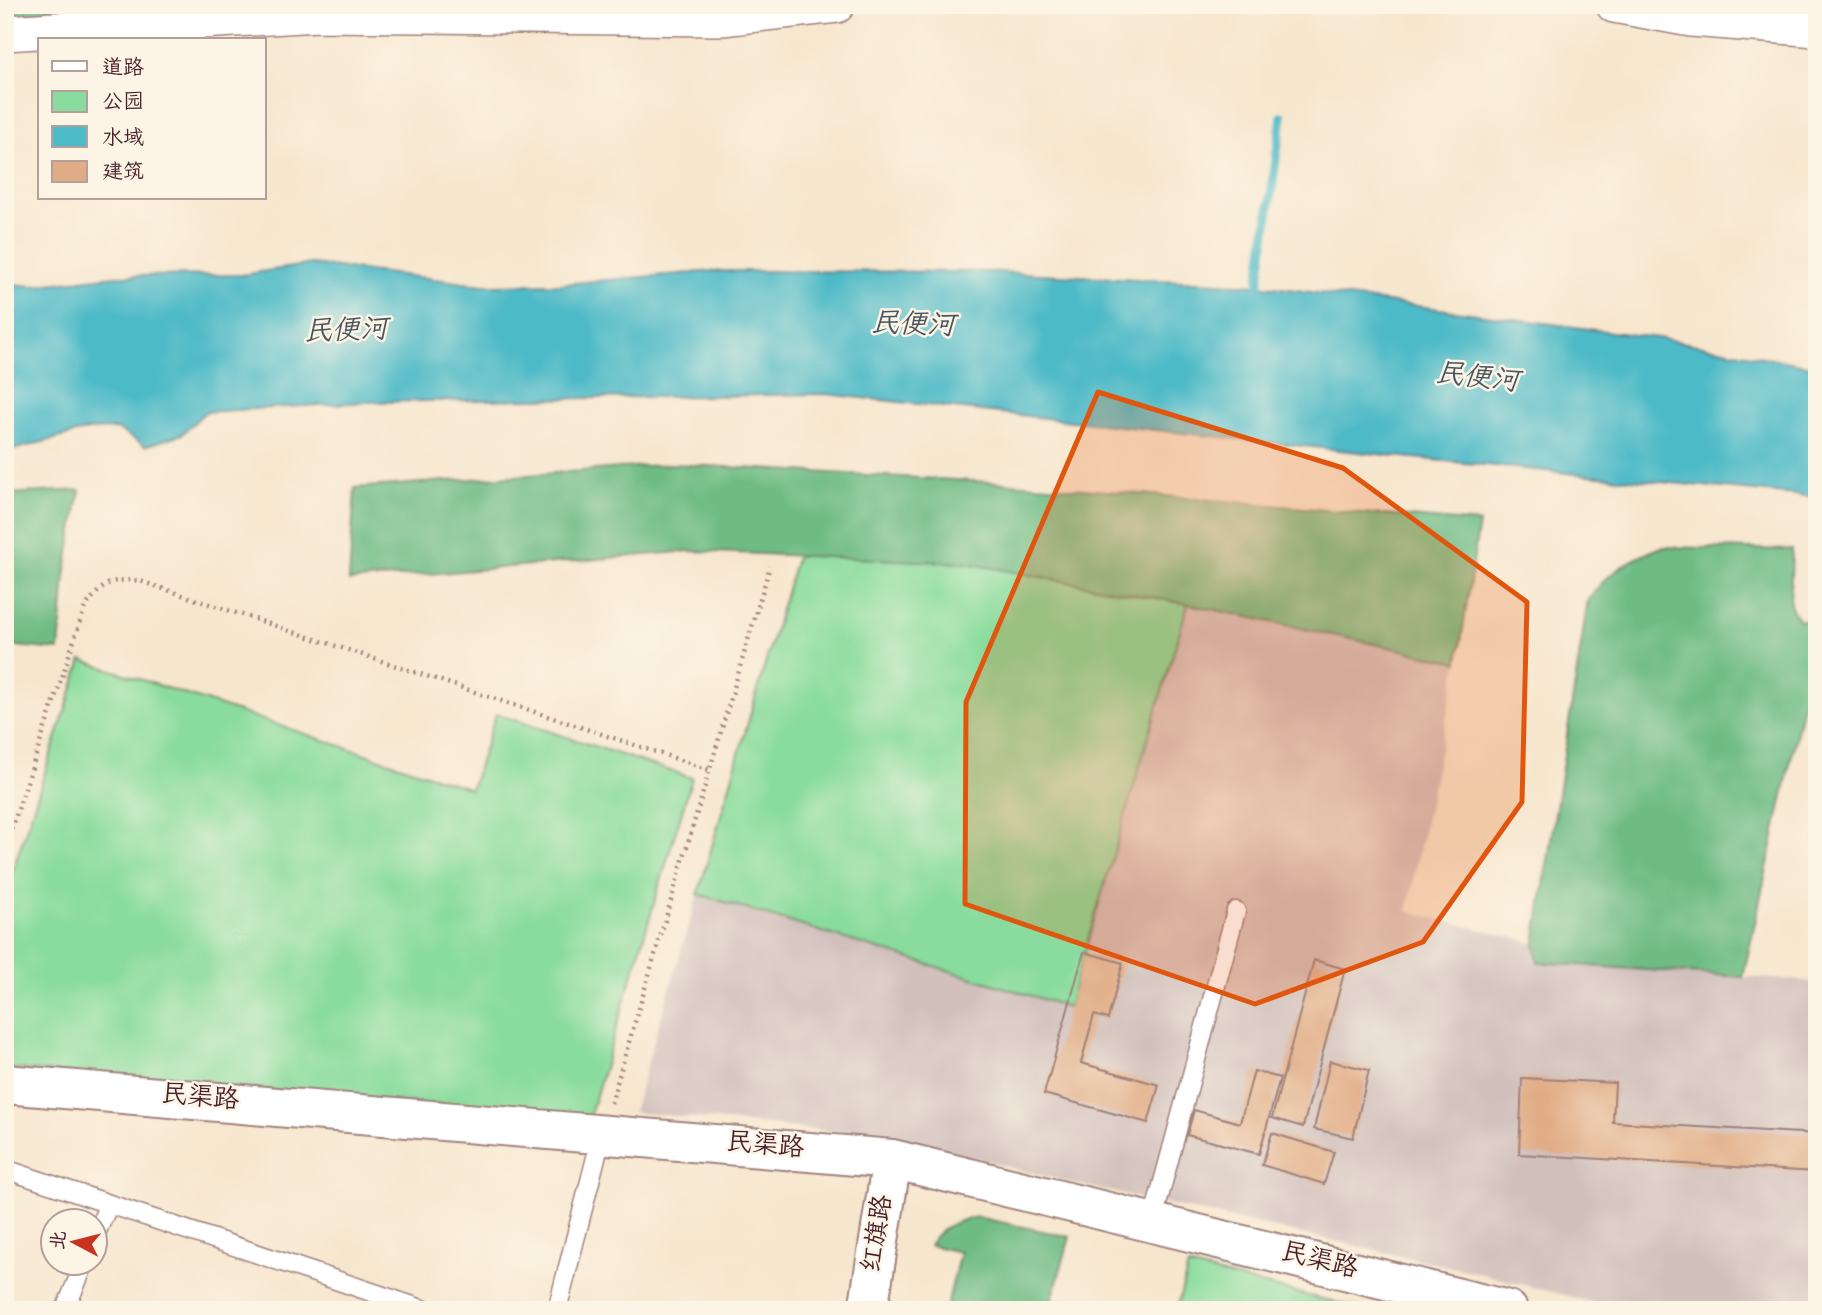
<svg xmlns="http://www.w3.org/2000/svg" width="1822" height="1315" font-family="'Gochi Hand','LXGW WenKai TC',sans-serif">
<rect width="100%" height="100%" fill="#fcf5e5"/>
<filter id="ink" filterUnits="userSpaceOnUse"><feTurbulence type="fractalNoise" baseFrequency=".0143" numOctaves="2"/><feDisplacementMap in="SourceGraphic" scale="14" xChannelSelector="R" yChannelSelector="G"/><feConvolveMatrix kernelMatrix="1 2 1 2 8 2 1 2 1" color-interpolation-filters="sRGB"/></filter>
<filter id="wash" filterUnits="userSpaceOnUse"><feTurbulence type="fractalNoise" baseFrequency=".00686" numOctaves="4" result="noise"/><feDisplacementMap in="SourceGraphic" scale="28" xChannelSelector="R" yChannelSelector="G"/><feGaussianBlur stdDeviation="1.57" result="paint"/><feColorMatrix in="noise" values="0 0 0 0 0 0 0 0 0 0 0 0 0 0 0 0 0 1.4 0 .05"/><feComposite in="paint" operator="in"/></filter>
<g filter="url(#wash)">
<rect width="100%" height="100%" fill="#f7e6ce"/>
<path fill="#d1c0bc" d="M1188 604 1458 662 1407 911 1535 943 1539 962 1817 982V1310H1622L1470 1271 1076 1184 891 1137 633 1112 698 894 1068 1006Z"/>
<path fill="#89dc9d" stroke="#6a7e64" stroke-width="2" d="M797 555 966 563 1188 604 1068 1007 698 894Z
M82 660 471 789 496 714 692 778 589 1118 5 1068V894Z
M1188 1266 1366 1310H1196L1178 1305Z"/>
<path fill="#6ebc84" stroke="#5c6e58" stroke-width="2" d="M5 5H160L5 18Z
M673 464 1025 484 1479 523 1458 662 1188 604 966 563 690 551 349 581 355 488Z
M80 490 65 576 59 650 5 645V494Z
M1662 547 1792 550 1790 605 1799 621 1817 616V641L1743 977 1538 962 1535 943 1588 600C1607 572 1631 559 1662 547Z
M977 1217 1070 1237 1049 1310H946L960 1252 929 1245C942 1226 954 1221 977 1217Z"/>
<path fill="#4dbac7" stroke="#4c6c79" stroke-width="2" d="M311 264 483 285 561 284 713 271 999 272 1258 285 1665 339 1817 367V497L1413 458 825 394 367 402 205 412 182 434 146 446 117 429 88 430 5 452V283L32 286 114 276 241 275Z"/>
<g fill="none" stroke-linecap="round" stroke-linejoin="round">
<path stroke="#4dbac7" stroke-width="9" d="M1257 295 1282 116"/>
</g>
<g id="blocks">
<path fill="#e1ad87" d="M1084 952 1123 963 1108 1019 1094 1015 1081 1063 1159 1085 1148 1123 1044 1094Z
M1314 960 1345 969 1303 1127 1272 1118Z
M1330 1061 1369 1070 1353 1138 1314 1129Z
M1254 1071 1280 1078 1259 1154 1187 1135 1194 1110 1240 1123Z
M1522 1078 1615 1083 1613 1122 1817 1134V1172L1519 1154Z
M1272 1133 1334 1152 1324 1184 1262 1165Z"/>
</g>
</g>
<g filter="url(#ink)">
<use href="#blocks" fill-opacity="0" stroke="#a0827c" stroke-width="2"/>
<g fill="none" stroke-linecap="round" stroke-linejoin="round">
<g stroke="#a0827c" stroke-width="21">
<path id="service" d="M5 1169 425 1310
M1152 1223 1236 911
M94 1238 109 1204
M65 1310 85 1262
M557 1310 602 1134"/>
</g>
<g stroke="#a0827c" stroke-width="38">
<path id="minor" d="M1614 5 1691 19 1817 29
M5 33 318 14 722 18 837 5"/>
</g>
<g stroke="#a0827c" stroke-width="42">
<path id="tertiary" d="M5 1084 892 1159 1508 1310
M868 1310 892 1159"/>
</g>
<path stroke="#a0827c" stroke-width="4.5" stroke-dasharray="2 5" stroke-linecap="butt" d="M5 849 85 607C104 583 109 578 140 581L710 770
M611 1103 770 566"/>
<use href="#service" stroke="#fff" stroke-width="18"/>
<use href="#minor" stroke="#fff" stroke-width="35"/>
<use href="#tertiary" stroke="#fff" stroke-width="38"/>
</g>
</g>
<path fill="#e0560e" fill-opacity="0.2" stroke="#e0560e" stroke-width="5" stroke-linejoin="round" d="M1098 392 1343 468 1527 602 1522 802 1423 942 1255 1004 965 904 966 702Z"/>
<g text-anchor="middle" dominant-baseline="central" stroke-width="5" stroke-linejoin="round" paint-order="stroke">
<g font-size="26" fill="#4a1f2b" stroke="#fcf5e5">
<text transform="translate(200 1100) rotate(5)">民渠路</text>
<text transform="translate(765 1148) rotate(5)">民渠路</text>
<text transform="translate(880 1234) rotate(-81)">红旗路</text>
<text transform="translate(1319 1263) rotate(14)">民渠路</text>
</g>
<g font-size="28" font-style="italic" fill="#4b5562" stroke="#fcf5e5">
<text transform="translate(913 327) rotate(2)">民便河</text>
<text transform="translate(346 333) rotate(-2)">民便河</text>
<text transform="translate(1477 380) rotate(6)">民便河</text>
</g>
</g>
<rect width="1822" height="1315" fill="none" stroke="#fcf5e5" stroke-width="28"/>
<rect x="38" y="38" width="228" height="161" fill="#fcf5e5" stroke="#b59f9b" stroke-width="2"/>
<rect x="52" y="61" width="35" height="10" fill="#ffffff" stroke="#b59f9b" stroke-width="2"/>
<text x="102" y="74" font-size="21" fill="#4a1f2b">道路</text>
<rect x="52" y="91" width="35" height="21" fill="#89dc9d" stroke="#b59f9b" stroke-width="2"/>
<text x="102" y="108" font-size="21" fill="#4a1f2b">公园</text>
<rect x="52" y="126" width="35" height="21" fill="#4dbac7" stroke="#b59f9b" stroke-width="2"/>
<text x="102" y="144" font-size="21" fill="#4a1f2b">水域</text>
<rect x="52" y="161" width="35" height="21" fill="#e1ad87" stroke="#b59f9b" stroke-width="2"/>
<text x="102" y="178" font-size="21" fill="#4a1f2b">建筑</text>
<g transform="translate(74 1242) rotate(277)"><circle r="33" fill="#fcf5e5" stroke="#b59f9b" stroke-width="2"/>
<path d="M0-5L12 26L0 18L-12 26Z" fill="#c8321e"/>
<text y="-10" font-size="19" font-weight="bold" text-anchor="middle" fill="#4a1f2b">北</text>
</g>
</svg>
